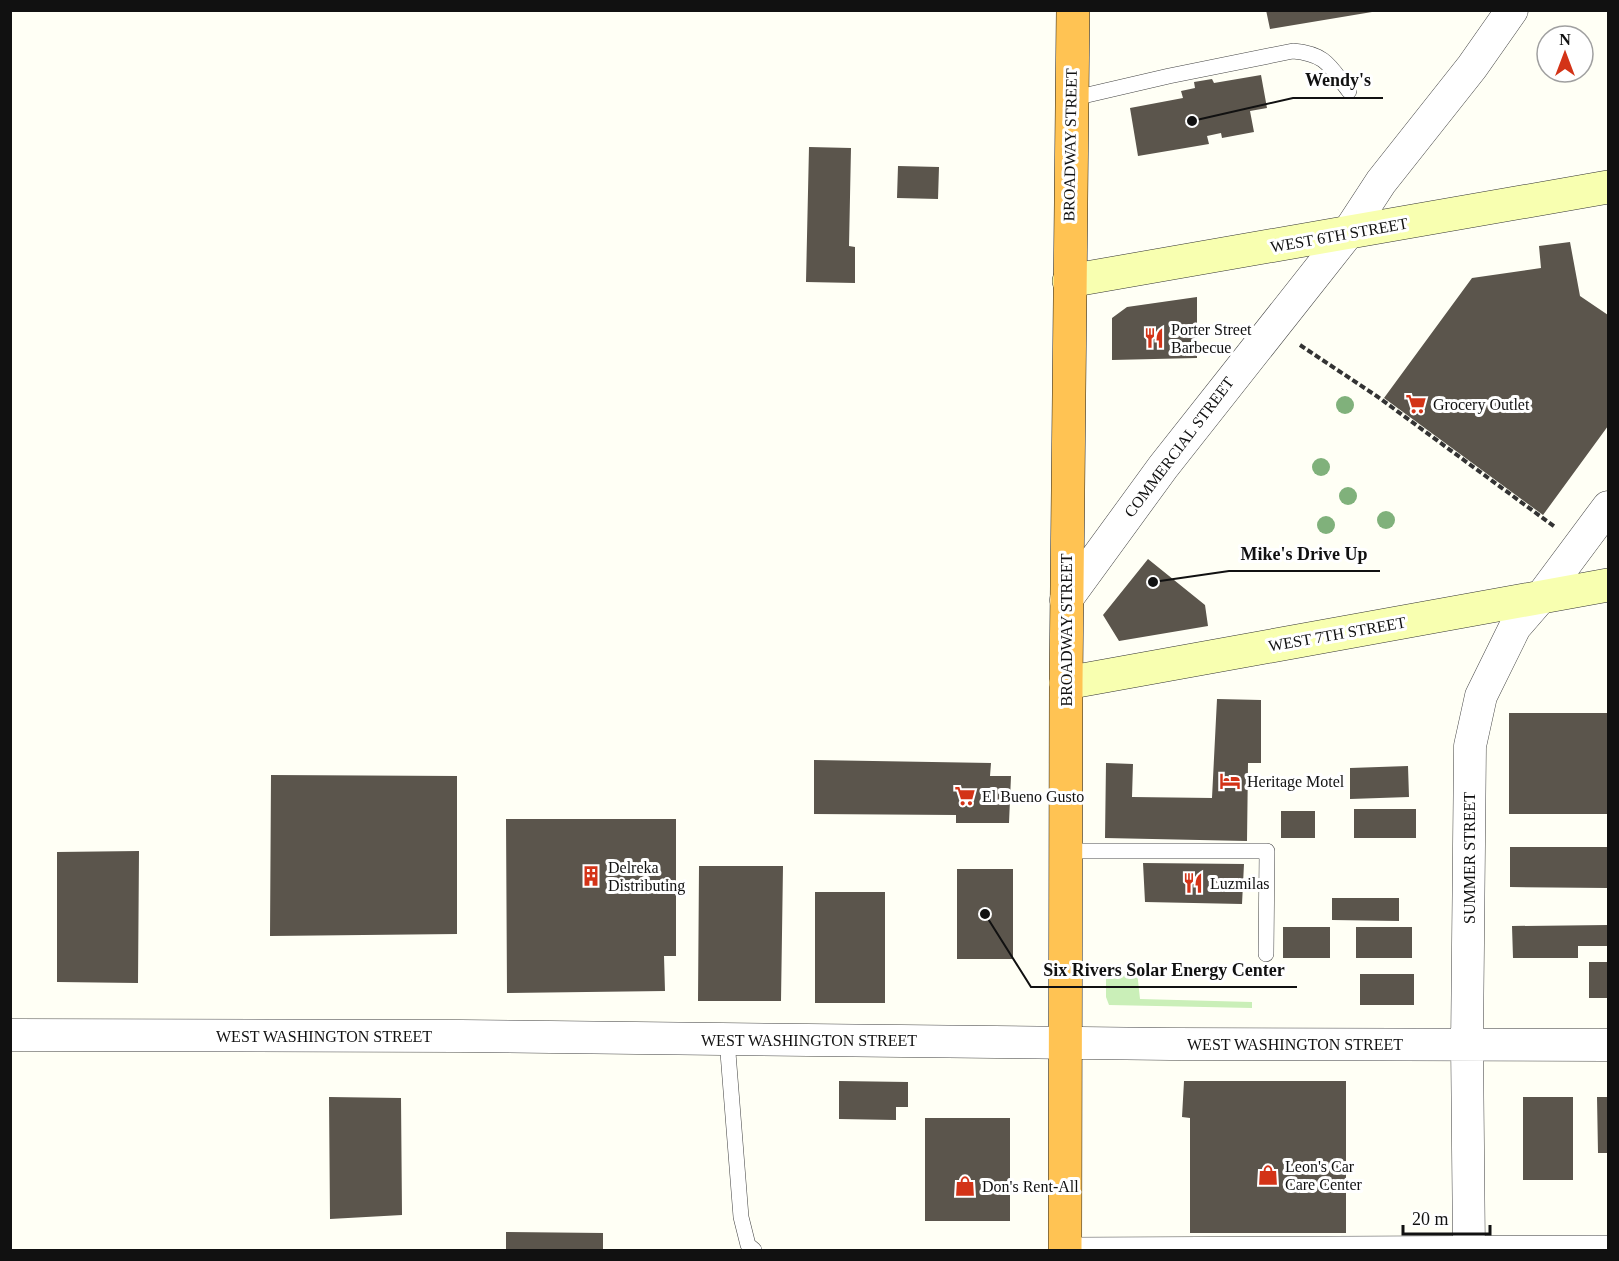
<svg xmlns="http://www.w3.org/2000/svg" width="1619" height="1261" font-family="'Times New Roman',serif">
<rect width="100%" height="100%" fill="#fffff5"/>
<path fill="#caefb8" d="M1106 971H1137L1140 999 1252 1002V1008L1109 1005 1106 997Z"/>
<path fill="#5b554c" d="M1266 10H1372V12L1270 29Z
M1261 75 1267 108 1250 111 1254 132 1222 138 1221 133 1207 136 1209 144 1138 156 1130 108 1183 98 1181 91 1195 88 1194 82 1212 79 1214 83Z
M809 147 851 148 849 246 855 247V283L806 282Z
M898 166 939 167 938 199 897 198Z
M1570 242 1580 296 1608 315V426L1543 515 1384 398 1472 278 1541 268 1539 246Z
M1197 297V358L1112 360V318L1127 307Z
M1148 559 1205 605 1208 626 1119 641 1103 615Z
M1217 699 1261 700V763H1248L1247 841 1105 838 1106 763 1133 764 1132 797 1212 798Z
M1509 713H1608V814H1509Z
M814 760 991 763 990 776H1011L1009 823H956V815L814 814Z
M1408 766 1409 797 1350 799V768Z
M271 775 457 776V934L270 936Z
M1354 809H1416V838H1354Z
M1281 811H1315V838H1281Z
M506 819H676V956H664L665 991 507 993Z
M1510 847H1608V888L1510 887Z
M139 851 138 983 57 982V852Z
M1143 863 1244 864 1242 904 1145 902Z
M699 866H783L781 1001H698Z
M957 869H1013V959H957Z
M815 892H885V1003H815Z
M1332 898H1399V921L1332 920Z
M1608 925V946H1578V958H1513L1512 926Z
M1283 927H1330V958H1283Z
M1356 927H1412V958H1356Z
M1589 962H1608V998H1589Z
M1360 974H1414V1005H1360Z
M839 1081 908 1082V1107H896V1120L839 1119Z
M1184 1081H1346V1233H1190V1118L1182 1117Z
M329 1097 401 1098 402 1215 330 1219Z
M1523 1097H1573V1180H1523Z
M1597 1097H1608V1153H1598Z
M925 1118H1010V1221H925Z
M506 1232 603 1233V1250H506Z"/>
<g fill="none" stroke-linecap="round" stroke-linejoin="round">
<g stroke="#444" stroke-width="16">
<path id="lane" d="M1070 99 1169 76 1293 51C1327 54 1330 67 1349 91
M1065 851H1267L1266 954
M727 1040 741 1217 748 1245 754 1250
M1064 1245 1608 1243"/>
</g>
<g stroke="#444" stroke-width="33">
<path id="street" d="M1066 600 1163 467 1347 234 1381 182 1472 67 1512 10
M10 1035 461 1036 1170 1044 1608 1045
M1469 1250 1467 1044 1470 746 1481 696 1515 627 1541 597 1608 507"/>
</g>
<g stroke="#333" stroke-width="34">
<path id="secondary" d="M1069 281 1608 187
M1066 683 1608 585"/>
</g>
<g stroke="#222" stroke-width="34">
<path id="highway" d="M1065 1250 1066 683 1073 10"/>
</g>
<path stroke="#333" stroke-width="4" stroke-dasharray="6 3" stroke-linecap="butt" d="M1300 345 1378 397 1555 527"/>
<use href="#lane" stroke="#fff" stroke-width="15"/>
<use href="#street" stroke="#fff" stroke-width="32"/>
<use href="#secondary" stroke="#f8ffb0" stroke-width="33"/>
<use href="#highway" stroke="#ffc353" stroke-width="33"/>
</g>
<g fill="#80b17b">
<circle cx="1345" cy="405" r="9"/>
<circle cx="1321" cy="467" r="9"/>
<circle cx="1348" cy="496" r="9"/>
<circle cx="1386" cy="520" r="9"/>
<circle cx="1326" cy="525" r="9"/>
</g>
<defs>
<g id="restaurant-bare" transform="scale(1.62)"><path d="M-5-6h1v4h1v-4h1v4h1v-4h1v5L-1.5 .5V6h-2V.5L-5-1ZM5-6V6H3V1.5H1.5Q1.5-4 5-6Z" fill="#d33317" stroke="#fff" stroke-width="2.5" paint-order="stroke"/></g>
<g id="supermarket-bare" transform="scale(1.62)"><path d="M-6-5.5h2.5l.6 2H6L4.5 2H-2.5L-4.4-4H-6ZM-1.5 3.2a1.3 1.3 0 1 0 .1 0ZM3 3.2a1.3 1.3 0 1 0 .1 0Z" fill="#d33317" stroke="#fff" stroke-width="2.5" paint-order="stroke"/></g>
<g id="hotel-bare" transform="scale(1.62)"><path d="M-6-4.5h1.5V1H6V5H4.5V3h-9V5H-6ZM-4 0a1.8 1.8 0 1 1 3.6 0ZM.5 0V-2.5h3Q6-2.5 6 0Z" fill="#d33317" stroke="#fff" stroke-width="2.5" paint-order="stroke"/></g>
<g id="building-bare" transform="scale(1.62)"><path d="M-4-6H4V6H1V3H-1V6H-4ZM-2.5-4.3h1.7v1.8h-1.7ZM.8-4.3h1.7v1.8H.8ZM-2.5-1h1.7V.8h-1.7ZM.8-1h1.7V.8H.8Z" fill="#d33317" stroke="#fff" stroke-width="2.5" paint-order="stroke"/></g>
<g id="shop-bare" transform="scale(1.62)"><path d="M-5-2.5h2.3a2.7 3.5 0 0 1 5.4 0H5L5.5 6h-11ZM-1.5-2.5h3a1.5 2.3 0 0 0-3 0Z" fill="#d33317" stroke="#fff" stroke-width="2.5" paint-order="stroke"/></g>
</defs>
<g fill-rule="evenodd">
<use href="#restaurant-bare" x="1154" y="338"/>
<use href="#supermarket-bare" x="1416" y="404"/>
<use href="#hotel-bare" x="1230" y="781"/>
<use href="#supermarket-bare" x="965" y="796"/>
<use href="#building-bare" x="591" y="876"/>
<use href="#restaurant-bare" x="1193" y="883"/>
<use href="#shop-bare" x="1268" y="1175"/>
<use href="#shop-bare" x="965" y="1186"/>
</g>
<g text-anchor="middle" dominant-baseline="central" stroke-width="6" stroke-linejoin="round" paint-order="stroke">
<g font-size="16" fill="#111" stroke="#fff">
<text transform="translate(1070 145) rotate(-89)">BROADWAY STREET</text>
<text transform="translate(1339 235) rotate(-10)">WEST 6TH STREET</text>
<text transform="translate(1179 447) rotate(-53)">COMMERCIAL STREET</text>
<text transform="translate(1066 630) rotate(-90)">BROADWAY STREET</text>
<text transform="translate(1337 634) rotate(-10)">WEST 7TH STREET</text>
<text transform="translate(1469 858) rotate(-90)">SUMMER STREET</text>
<text x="324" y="1036">WEST WASHINGTON STREET</text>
<text x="809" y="1040">WEST WASHINGTON STREET</text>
<text x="1295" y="1044">WEST WASHINGTON STREET</text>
</g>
<g font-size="16" fill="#111" stroke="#fff" text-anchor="start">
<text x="1171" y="329">Porter Street<tspan x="1171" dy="18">Barbecue</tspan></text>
<text x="1433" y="404">Grocery Outlet</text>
<text x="1247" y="781">Heritage Motel</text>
<text x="982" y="796">El Bueno Gusto</text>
<text x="608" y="867">Delreka<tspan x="608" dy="18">Distributing</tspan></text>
<text x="1210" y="883">Luzmilas</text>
<text x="1285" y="1166">Leon's Car<tspan x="1285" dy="18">Care Center</tspan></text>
<text x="982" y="1186">Don's Rent-All</text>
</g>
</g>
<path fill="none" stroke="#111" stroke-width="2" d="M1192 121L1293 98H1383M1153 582L1229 571H1380M985 914L1031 987H1297"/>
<g fill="#111" stroke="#fff" stroke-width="2">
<circle cx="1192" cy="121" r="6"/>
<circle cx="1153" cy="582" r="6"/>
<circle cx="985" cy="914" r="6"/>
</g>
<g font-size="18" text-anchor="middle" font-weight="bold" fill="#111" stroke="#fff" stroke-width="6" stroke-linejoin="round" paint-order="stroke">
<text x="1338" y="86">Wendy's</text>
<text x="1304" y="560">Mike's Drive Up</text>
<text x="1164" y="976">Six Rivers Solar Energy Center</text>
</g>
<rect width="1619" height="1261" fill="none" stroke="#111111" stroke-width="24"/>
<g transform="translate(1565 54)"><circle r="28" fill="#ffffff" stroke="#a0a0a0" stroke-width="1.5"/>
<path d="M0-4.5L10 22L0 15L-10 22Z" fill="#d33317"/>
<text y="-9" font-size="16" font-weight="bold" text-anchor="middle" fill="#111111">N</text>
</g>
<path d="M1403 1225v9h87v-9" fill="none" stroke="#111111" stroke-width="3"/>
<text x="1412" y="1225" font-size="18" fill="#111111" stroke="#ffffff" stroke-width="4.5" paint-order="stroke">20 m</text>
</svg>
